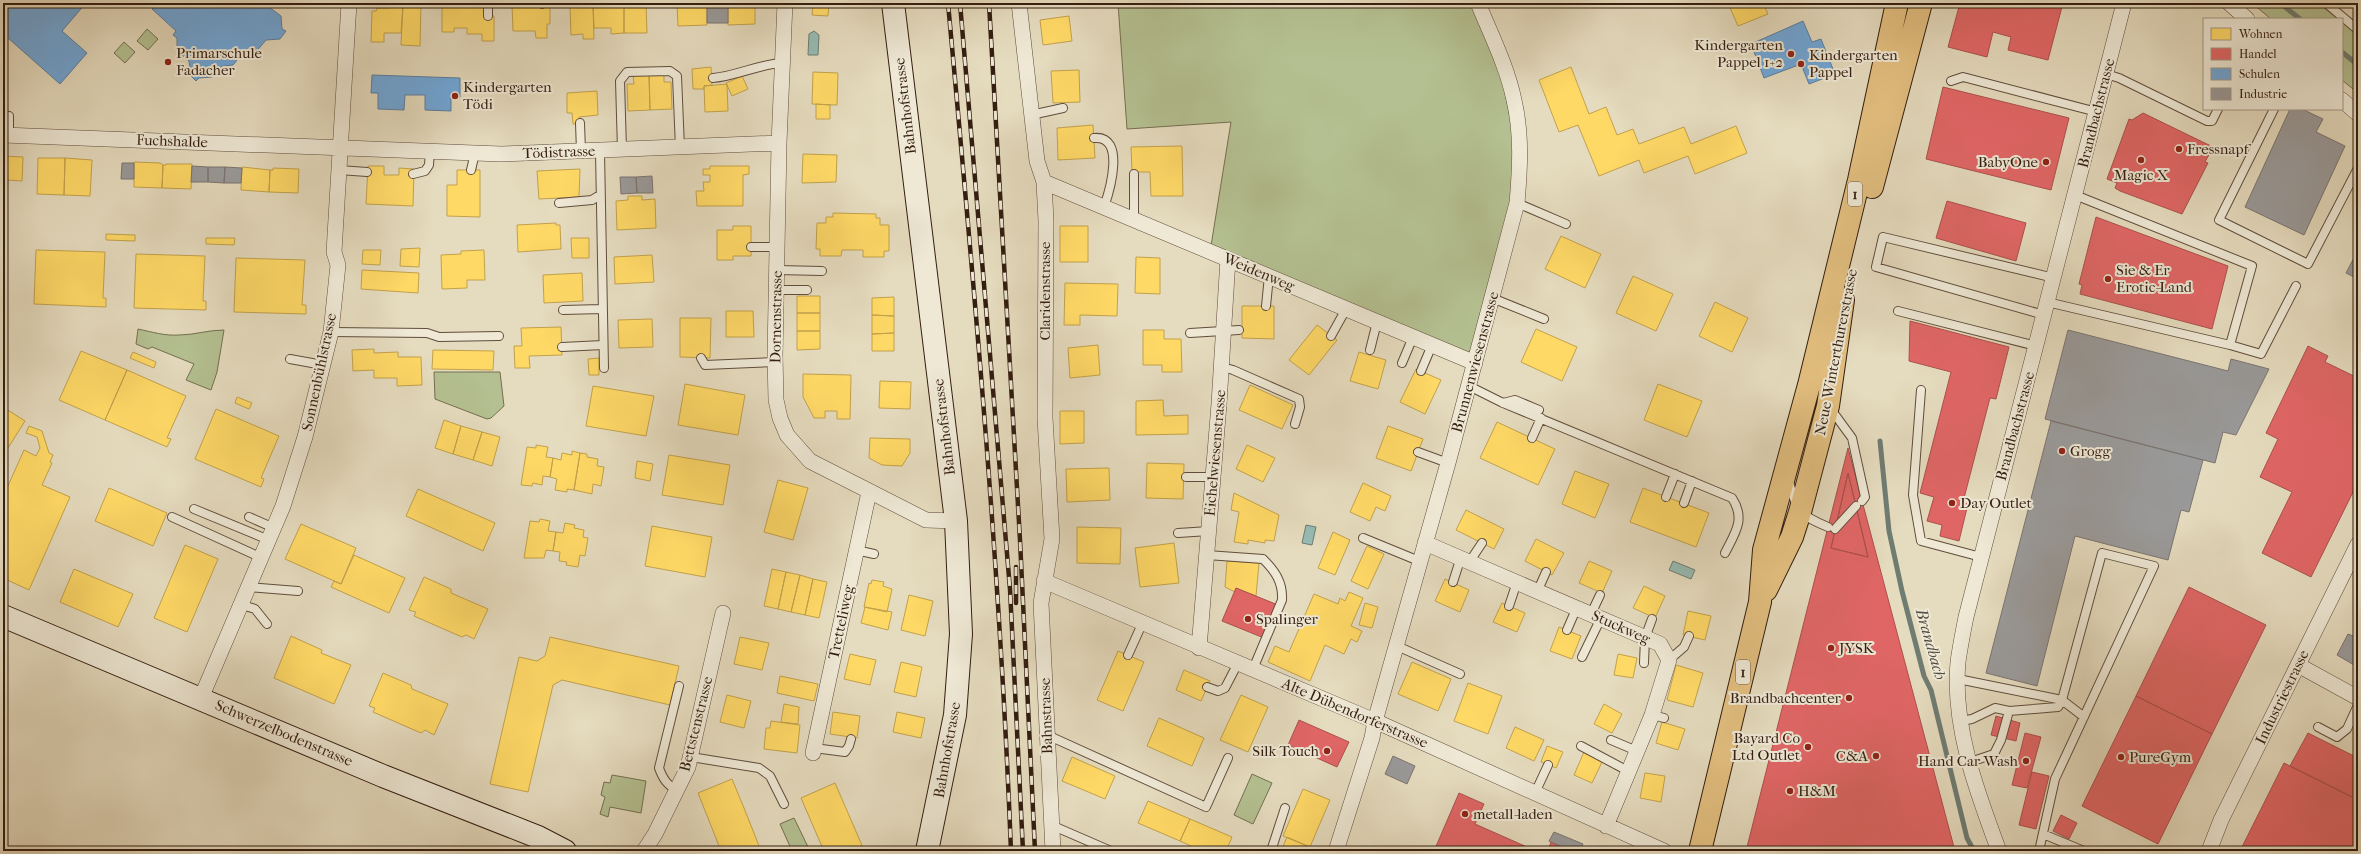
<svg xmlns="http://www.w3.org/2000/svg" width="2361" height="854" font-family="'IM FELL French Canon',serif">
<rect width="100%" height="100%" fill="#e5dbbe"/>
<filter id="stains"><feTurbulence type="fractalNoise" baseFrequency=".005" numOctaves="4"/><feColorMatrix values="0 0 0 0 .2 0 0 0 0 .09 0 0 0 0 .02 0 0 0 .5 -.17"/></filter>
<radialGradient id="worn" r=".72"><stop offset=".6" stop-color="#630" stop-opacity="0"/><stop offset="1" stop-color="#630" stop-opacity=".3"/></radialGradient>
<path fill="#b4c091" stroke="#746f50" d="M1118 3H1478L1495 44 1520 166 1475 363 1210 252 1231 122 1127 129Z
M2252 3H2318L2338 19H2271Z
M2342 22 2358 34V93L2342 80Z
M147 29 158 39 148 50 137 41Z
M124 42 135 52 125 63 114 53Z
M138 329C152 332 165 336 179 335 194 335 208 330 224 330L217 372 211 390 186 380 194 364 152 347 148 349 136 344Z
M434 372H500L504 406 491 418 487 419 435 399Z
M1252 774 1272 783 1253 824 1234 815Z
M612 775 646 781 641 813 610 807 608 817 600 814 605 797 601 795 604 782 610 783Z
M794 818 810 851H792L780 824Z"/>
<path fill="#96bbb4" stroke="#6f7c72" d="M814 31 819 35 818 55H808L809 34Z
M1306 525 1316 527 1312 545 1302 543Z
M1673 561 1695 570 1691 579 1669 570Z"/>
<path fill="#ffd966" stroke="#c2a14c" d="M677 3H707V25L678 26Z
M755 3V24L728 25V4Z
M813 3H829L828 16 812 15Z
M1728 3H1763L1768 14 1738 26Z
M390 4 403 5 401 33H384V42H371L372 11H376L377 8H390Z
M550 4V24H547V38H536L535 31H513L512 5Z
M646 4 647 33H624V5Z
M403 5H421L420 46 401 45Z
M442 5H484V16H494V41H482V34H467V28H454V32H442Z
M593 5H624V33L611 34V28H594Z
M593 5 594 39H583V34L571 35 570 6Z
M1069 16 1072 41 1043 45 1040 20Z
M711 67 712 85 704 86V89H693L692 69Z
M1571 67 1589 114 1606 107 1617 135 1633 129 1639 144 1684 127 1691 144 1736 126 1747 153 1695 174 1688 156 1644 173 1639 160 1599 176 1578 125 1559 132 1539 80Z
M1079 70 1080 102 1053 103 1051 71Z
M813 72 838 73 837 105 812 104Z
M664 74V82H671L672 109 650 110 649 75Z
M633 75H649L650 110 628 111 627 84H634Z
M742 76 748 89 732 96 726 83Z
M727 84 728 111 705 112 704 86Z
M597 91 598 115 579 117V124H573L572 113H567V93Z
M816 104 830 105V119H816Z
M1093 125 1095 158 1058 160 1057 128Z
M1182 146 1183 196H1151L1150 172H1132L1131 147Z
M803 154 837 155 836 182 802 183Z
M3 156 23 157 22 181 8 180 7 192H3Z
M38 158H65L64 195 37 194Z
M65 158 92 160 90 196 64 195Z
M134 162 160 163 163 165 162 188 134 187Z
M166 164H192L191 189 162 188 163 165H166Z
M368 166H384V175H399V168L414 169 413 206 366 204Z
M710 166H749V174L743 175V206H697L696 191H704L703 182H710V175H703V169H710Z
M242 167 270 170 269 192 241 190Z
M273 168 299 169 298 193 269 192 270 170H273Z
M580 169 579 197 539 199 537 171Z
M457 170H480V217L447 216V185H457Z
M628 196H642V200L655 199 656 228 617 230 616 201 628 200Z
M833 213 876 214V218H880V225H889V251H884V257H863V250H842L841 256H820V249H816L817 223H826V217H833Z
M556 223V225H560L561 249 518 252 517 225Z
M733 226H751V256H733V260H717V230H733Z
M1060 226H1088V262H1060Z
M106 234 135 235V241L106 240Z
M1561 236 1601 254 1585 288 1545 269Z
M206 238H235L234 245 206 244Z
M571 238H589V258H572Z
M420 248 419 267 400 266 401 249Z
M36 250 105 252 103 298H106V307L34 304Z
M363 250H381L380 265 362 264Z
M484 250 485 280H467V288L442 289 441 255 461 254V251Z
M136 254 205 256 203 301H206V310L134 308Z
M652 255 654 282 615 284 614 257Z
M1136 257 1160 258V294L1135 293Z
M236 258 305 260 302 305H306V314L234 312Z
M362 270 419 273 418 293 361 289Z
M582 273 583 301 544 303 543 275Z
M1633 276 1673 294 1656 331 1616 313Z
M1065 283 1118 284 1117 316 1080 315V325H1064Z
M797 296H820V313H797Z
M894 297V316L872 315V298Z
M1715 302 1748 318 1732 352 1699 336Z
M1242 306H1274V339L1242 338Z
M726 311H753L754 337H726Z
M797 313H820V331H797Z
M872 315 894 316V333L872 334Z
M680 318H711L710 358 680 357Z
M652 319 653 347 619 348 618 320Z
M1317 325 1337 340 1309 375 1289 360Z
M561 327 562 355 529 356 530 368H515L514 346H522L521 328Z
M1536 329 1577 347 1562 381 1521 362Z
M1143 330H1164V339H1181L1182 372H1162V365H1143Z
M797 331H820V349L797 350Z
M894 333V351H872V334Z
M1098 345 1100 375 1070 378 1068 348Z
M374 349V353L398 352V357H421L422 385 397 386V378H374V370L353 371 352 350Z
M433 350 494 351 493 370 432 369Z
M81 351 127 370 105 420 59 400Z
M133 352 156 362 154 368 130 358Z
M1359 352 1386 360 1378 389 1350 381Z
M599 358V375H589L588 359Z
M1416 369 1441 380 1425 414 1400 402Z
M127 370 186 396 167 438 171 439 167 447 105 420Z
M803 374 851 375 850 419H837V411H825V418H814L803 397Z
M880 381 911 382 910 409 879 408Z
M685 384 745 395 738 435 678 425Z
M1658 384 1702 401 1687 437 1644 420Z
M1250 385 1293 405 1282 429 1239 410Z
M593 386 654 396 646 436 586 426Z
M237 397 252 403 249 409 235 403Z
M1163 400 1164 416 1188 415V434L1136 435V401Z
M3 407 25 421 6 451 3 449Z
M216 409 279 436 261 478 264 479 261 487 195 459Z
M1060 411H1084V443L1060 444Z
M444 420 461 426 453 454 435 448Z
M1497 422 1555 449 1538 485 1480 458Z
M29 426 42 431 49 453 53 455 50 462 52 463 42 485 70 497 29 590 3 578V512L7 504 3 502V497L24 450 36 456 40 448 37 437 26 433Z
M461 426 482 432 473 460 453 454Z
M1388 426 1423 439 1411 471 1376 458Z
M482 432 500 437 492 466 473 460Z
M870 438 910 439V453L902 466 882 465 869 458Z
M536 445 548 447 546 457 553 458 550 477 543 476 542 485 533 483 532 486 521 485 527 447 536 448Z
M1247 445 1275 458 1263 482 1236 469Z
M572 451 580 453 574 490 567 489V492L555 490 557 479 550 477 553 458 561 460 562 453 572 455Z
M580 453 587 454V457L598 459 597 466 604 467 601 486 593 484 592 494 574 490Z
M669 455 730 465 723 505 662 495Z
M637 461 653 464 650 481 635 478Z
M1147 463 1184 464 1183 499 1146 498Z
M1109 468 1110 500 1067 502 1066 469Z
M1575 471 1609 484 1595 518 1562 504Z
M778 480 808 488 793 540 764 532Z
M1363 483 1391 496 1385 511 1376 507 1370 521 1350 512Z
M109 488 167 513 153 546 95 521Z
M1643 488 1709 513 1696 547 1630 522Z
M418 489 495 523 483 551 406 516Z
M1234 493 1279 515 1274 541 1265 540V543L1248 540V544L1234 542 1239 512 1231 510Z
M1466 510 1504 529 1494 549 1456 530Z
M540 519 550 521 548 531 556 532 553 551 546 550 544 558H524L530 521 539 522Z
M565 523 575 525 574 528 584 530 583 537 588 538 585 556 580 555 578 567 566 565 567 562 559 561 560 552 553 551 556 532 563 533Z
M301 524 356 548 341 584 285 559Z
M652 526 712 537 705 577 645 566Z
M1077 527 1121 528 1120 564 1077 563Z
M1333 532 1350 540 1335 575 1318 568Z
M1536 539 1564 553 1552 575 1525 561Z
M1174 543 1179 583 1140 587 1135 548Z
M185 545 218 559 187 632 154 618Z
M1367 546 1384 554 1368 589 1351 581Z
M354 555 405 578 389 613 331 587 334 581 341 584Z
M1227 561 1259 563 1256 596 1236 588 1235 592 1225 587Z
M1589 561 1612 571 1602 593 1579 583Z
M74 569 133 594 118 627 60 602Z
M772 569 786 572 778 609 764 606Z
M786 572 800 575 791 612 778 609Z
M800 575 813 579 805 615 791 612Z
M424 577 451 589V593L488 609 474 639 466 635 462 637 414 616 416 612 409 610Z
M813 579 827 582 819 618 805 615Z
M1445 579 1469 590 1460 612 1435 601Z
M872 580 884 582 883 586 892 589 887 612 864 607 869 583 871 584Z
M1644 586 1665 596 1655 618 1633 608Z
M1349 592 1363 598 1351 626 1362 631 1357 642 1351 639 1344 654 1325 645 1310 681 1268 662 1275 646 1289 652 1314 594 1338 604 1340 598 1345 601Z
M909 595 933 601 925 636 901 630Z
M1365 603 1378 607 1372 628 1359 625Z
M1502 603 1525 613 1517 632 1493 622Z
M865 607 892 612 888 630 861 623Z
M1688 611 1711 616 1705 640 1683 635Z
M1559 627 1581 636 1572 659 1550 651Z
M291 636 322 650 321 653 351 665 334 704 274 678Z
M550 637 679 666 670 705 562 680 553 685 528 792 490 784 519 657 537 661 545 656Z
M740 637 769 643 762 670 734 664Z
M1118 651 1144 662 1123 711 1097 700Z
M850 654 876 660 870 685 844 679Z
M1618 654 1637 658 1633 678 1614 675Z
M901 662 922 667 916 697 894 692Z
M1412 662 1451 679 1438 711 1398 694Z
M1676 665 1703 673 1693 707 1667 700Z
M1184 670 1210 681 1201 701 1176 690Z
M383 673 411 685 412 689 448 704 434 735 425 730 421 733 373 712 375 708 369 706Z
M780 676 818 684 814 701 777 693Z
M1468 683 1502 696 1488 734 1454 721Z
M727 695 751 701 744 728 720 722Z
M1241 695 1268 707 1248 752 1220 740Z
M784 704 799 707 798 724 781 722Z
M1604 704 1622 714 1612 733 1594 724Z
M833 712 860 716 857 738 830 734Z
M897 712 925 718 921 738 893 732Z
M1159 718 1204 738 1192 766 1147 746Z
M771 721 800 725 797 753 764 749 766 728H770Z
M1662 722 1685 729 1678 750 1656 743Z
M1515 727 1544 740 1534 761 1506 748Z
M1547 746 1563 752 1556 768 1541 762Z
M1584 752 1603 760 1592 783 1574 775Z
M1072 757 1115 776 1105 799 1062 781Z
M1645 773 1665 776 1661 802 1640 798Z
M732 779 744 808 761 851H721L698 793Z
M835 783 864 850V851H824L801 798Z
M1303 789 1330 800 1310 847 1283 836Z
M1148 801 1190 819 1180 841 1138 823Z
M1190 819 1232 837 1226 851H1202L1180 841Z
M1287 837 1314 849 1313 851H1281Z"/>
<path fill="#e06666" stroke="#ac504c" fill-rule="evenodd" d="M1960 3H2063L2048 60 2008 50 2011 37 1993 32 1987 57 1948 47Z
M1943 87 2069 118 2051 190 1926 159Z
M2143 113 2213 147 2205 162 2208 163 2182 214 2120 191 2115 188 2117 183 2107 179 2129 119 2132 120Z
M1947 201 2026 223 2016 261 1936 238Z
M2096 217 2228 266 2212 329 2080 294 2082 285 2079 284Z
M1910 321 2009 347 1996 399 1990 398 1963 502 1968 504 1959 541 1940 536 1942 525 1927 521 1934 497 1920 493 1951 372 1909 361Z
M2308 346 2328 356 2325 362 2358 378V482L2311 577 2262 553 2292 492 2260 477 2278 439 2266 433Z
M1848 448 1955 851H1746ZM1848 473 1856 506 1868 557 1831 548Z
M1848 473 1868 557 1831 548Z
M2189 587 2266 625 2212 734 2136 696Z
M1236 588 1278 605 1264 638 1222 621Z
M2136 696 2212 734 2158 844 2082 806Z
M1996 716 2020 723 2016 741 1991 735Z
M1299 720 1349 742 1337 767 1288 745Z
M2025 733 2041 737 2027 788 2012 785Z
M2308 733 2358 758V800L2290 766Z
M2284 763 2358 800V851H2240Z
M2032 772 2049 776 2036 829 2019 825Z
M1459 793 1484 804 1475 824 1527 847 1525 851H1434Z
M2061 815 2077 823 2069 839 2053 831Z
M1551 842 1571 851H1548Z"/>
<path fill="#6fa8dc" stroke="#5d7f9f" d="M8 3H86L62 31 87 53 60 84 8 38 3 39V15L8 10Z
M156 3H269V7L281 16 282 29 286 31 280 39 266 40 255 53H243L233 65 222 66 212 77 199 78 196 81 191 76 189 61 177 51V38L173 35 176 31 152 9Z
M1803 21 1812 42 1821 39 1835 74 1809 84 1801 64 1764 78 1751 44Z
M372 75 460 78V97H451V111L425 110V95H405L404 110 378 109V93H371Z"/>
<path fill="#999" stroke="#7b7470" d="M707 6H728V23H707Z
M2290 109H2302L2323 119 2316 132 2345 146 2304 235 2245 207Z
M122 163H134V179H121Z
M192 166 208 167V182H191Z
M208 167H225L224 183 208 182Z
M225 167 242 168 241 183H224Z
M652 176 653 193H637L636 177Z
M620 177H636L637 193 621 194Z
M2358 250V279L2346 273Z
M2068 330 2228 371 2231 359 2269 369 2236 435 2223 432 2215 463 2045 419Z
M2051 421 2203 460 2189 512 2181 510 2168 560 2075 536 2037 686 1986 673Z
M2348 634 2358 638V657L2354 665 2337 655Z
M1393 756 1415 766 1407 784 1385 774Z
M1554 832 1583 844 1580 851H1571L1549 841Z"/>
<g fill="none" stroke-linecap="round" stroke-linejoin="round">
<path stroke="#6f7c72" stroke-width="5" d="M2280 3 2300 19
M2342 52 2358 65
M1880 441 1889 531 1902 591 1924 676 1931 690 1967 838 1974 851"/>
<g stroke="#604d3c" stroke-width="10">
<path id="lane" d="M542 3V4
M2326 3 2358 30
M488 16V3
M2106 74 2119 78 2207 121H2212L2218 109
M713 78C737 76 759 64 782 63
M1951 81 1963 77 2097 112
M2274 109 2219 220 2308 264 2358 168
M1031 115 1063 108
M580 123 581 151
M9 135V116
M1094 138C1126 135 1110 190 1104 207
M622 150 620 81 627 72 670 71 677 76 680 148
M600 151 604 368
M339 170 367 172
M471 170 475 153
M413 174 425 171 429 165 430 151
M1134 174V220
M559 203 592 200 600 195
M1517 203 1566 224
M751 247H777
M777 270 822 271
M776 290H807
M1492 298 1544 319
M2047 302 2230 345 2252 266 2075 195
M1266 306 1269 276
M563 310 602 309
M1898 311 2036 346
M2044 315 1876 267 1883 237 2054 278
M331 332 427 333 439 337 499 336
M1190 333 1239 330
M1331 336 1346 309
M2230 345 2261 354 2296 286
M562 347 603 345
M1370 350 1377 322
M701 358 705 365 776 362
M290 359 323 365
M1402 363 1413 337
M1222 367 1233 370 1299 399 1300 407 1295 424
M1421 371 1432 345
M1469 386 1503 403 1732 498C1746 519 1735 533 1725 553
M1921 390 1913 495 1921 541 1981 557
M1503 403 1515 400 1539 410
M1830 408 1852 438 1865 497 1862 501
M1532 438 1541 418
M1418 452 1448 463
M1186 477H1213
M1789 482C1797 511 1799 515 1828 527
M1666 497 1675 474
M1684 503 1692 481
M194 509 269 540
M172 517 262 558
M249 517 274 528
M1835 529 1856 506
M1178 533 1209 531
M1363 538 1419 561
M856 550 874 554
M1207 555 1263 559C1275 571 1283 582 1282 600L1253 669
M1470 561 1482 543
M1453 582 1461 557
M249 587 298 591
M1538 590 1546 572
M242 605 255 609 267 624
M1509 606 1517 582
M1591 614 1600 595
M1567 630 1577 607
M1397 646 1460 674
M1128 655 1142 624
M1582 657 1601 618
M1669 660 1684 647 1689 636
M1644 663 1645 638 1652 619
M1958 679 2062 700 2102 553 2154 566 2055 779 2039 851
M1207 687 1218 691 1225 688 1238 663
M2009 711 2058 707 2062 700 2084 717
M1652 715 1664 718
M1960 721 1972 719 1995 708 2009 711 2001 740 1994 754 1970 762
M2318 727 2337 737 2347 729 2358 705
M1047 735 1206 807 1228 758
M1611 740 1637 751
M1581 746 1628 771
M814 748 845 752 849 746 851 739
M691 757 759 768 770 776 784 804
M678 791C667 785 663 779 659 768L679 686
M1535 793 1548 765
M1051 825 1111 851
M2043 834 2084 851
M1271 851 1285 808"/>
</g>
<g stroke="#604d3c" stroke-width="16">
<path id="street" d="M785 3 779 143 775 356 776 400 780 418 787 435 810 461 926 520 956 521
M1019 3 1037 161 1044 182 1046 221 1045 418 1052 539 1041 603 1053 851
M2229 3 2247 19
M2342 100 2358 114
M3 135 501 154 779 143
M1044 182 1475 363
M1425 543 1660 644 1669 660 1652 715 1606 826
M1044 581 1375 721 1664 851
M1199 648 1219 404 1228 259
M2298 665 2358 698
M201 698 283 506 305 437 331 332 338 265 334 252 349 3
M813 753 869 492
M644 851 655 834 688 767 723 613
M1336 851 1372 738 1375 721 1448 463 1517 203C1520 169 1522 134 1514 100 1507 66 1491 35 1478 3
M1999 851C1977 792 1952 726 1958 662 1960 647 1963 632 1966 617L2124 3
M2209 851 2221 820 2358 544"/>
</g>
<g stroke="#341e10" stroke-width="24">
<path id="secondary" d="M893 3 956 521 961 634 955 715 927 851
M3 616 383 776 538 837 565 851"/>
</g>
<g stroke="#341e10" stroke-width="24">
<path id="primary" d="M1872 187 1921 3
M1766 590 1792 537 1800 512 1828 406 1843 300
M1700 851 1760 602 1764 550 1809 385 1859 180 1897 3"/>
</g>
<use href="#lane" stroke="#eee8d5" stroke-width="8"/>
<use href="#street" stroke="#eee8d5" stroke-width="15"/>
<use href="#secondary" stroke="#eee8d5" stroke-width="22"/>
<use href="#primary" stroke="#e2be7f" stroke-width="22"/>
<g stroke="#341e10" stroke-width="4.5">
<path id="rail" d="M948 3C974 285 1000 568 1011 851
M960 3 1010 589 1023 851
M989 3 1020 540 1035 851
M1016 567V603"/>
</g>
<use href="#rail" stroke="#eee8d5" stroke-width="3" stroke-dasharray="9" stroke-linecap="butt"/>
</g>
<g fill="#8f2418" stroke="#eee8d5" stroke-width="1.5">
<circle cx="1791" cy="54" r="4"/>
<circle cx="168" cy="62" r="4"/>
<circle cx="1801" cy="64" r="4"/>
<circle cx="455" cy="96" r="4"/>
<circle cx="2179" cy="149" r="4"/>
<circle cx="2141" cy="160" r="4"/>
<circle cx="2046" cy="162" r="4"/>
<circle cx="2108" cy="279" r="4"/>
<circle cx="2062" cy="451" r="4"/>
<circle cx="1952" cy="503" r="4"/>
<circle cx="1248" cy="619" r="4"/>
<circle cx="1831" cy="648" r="4"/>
<circle cx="1849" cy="698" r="4"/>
<circle cx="1808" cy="747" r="4"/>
<circle cx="1327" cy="751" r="4"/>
<circle cx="1876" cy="756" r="4"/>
<circle cx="2121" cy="757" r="4"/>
<circle cx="2026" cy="761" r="4"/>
<circle cx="1790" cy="791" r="4"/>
<circle cx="1465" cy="814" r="4"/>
</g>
<g text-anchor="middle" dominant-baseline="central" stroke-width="4" stroke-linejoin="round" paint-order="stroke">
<g fill="#eee8d5" stroke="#6c5b4b" stroke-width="1">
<rect x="1848" y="182" width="14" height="24" rx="3"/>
<rect x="1736" y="660" width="14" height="24" rx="3"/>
</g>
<g font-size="14" font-weight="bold" fill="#341e10">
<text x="1855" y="194">1</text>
<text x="1743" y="672">1</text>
</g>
<g font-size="15" fill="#341e10" stroke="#eee8d5" text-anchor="start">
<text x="1783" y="45" text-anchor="end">Kindergarten<tspan x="1783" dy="17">Pappel 1+2</tspan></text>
<text x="176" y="53">Primarschule<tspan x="176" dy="17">Fadacher</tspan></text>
<text x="1809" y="55">Kindergarten<tspan x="1809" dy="17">Pappel</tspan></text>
<text x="463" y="87">Kindergarten<tspan x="463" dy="17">Tödi</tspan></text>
<text x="2187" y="149">Fressnapf</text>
<text x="2038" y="162" text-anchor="end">BabyOne</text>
<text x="2141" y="175" text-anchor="middle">Magic X</text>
<text x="2116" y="270">Sie &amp; Er<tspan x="2116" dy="17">Erotic-Land</tspan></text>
<text x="2070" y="451">Grogg</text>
<text x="1960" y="503">Day Outlet</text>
<text x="1256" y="619">Spalinger</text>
<text x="1839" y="648">JYSK</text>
<text x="1841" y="698" text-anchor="end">Brandbachcenter</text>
<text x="1800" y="738" text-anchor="end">Bayard Co<tspan x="1800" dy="17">Ltd Outlet</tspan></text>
<text x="1319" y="751" text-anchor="end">Silk Touch</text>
<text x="1868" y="756" text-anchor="end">C&amp;A</text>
<text x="2129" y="757">PureGym</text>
<text x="2018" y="761" text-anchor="end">Hand Car Wash</text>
<text x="1798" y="791">H&amp;M</text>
<text x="1473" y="814">metall-laden</text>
</g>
<g font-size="15" fill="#341e10" stroke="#eee8d5">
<text transform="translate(905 106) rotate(-97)">Bahnhofstrasse</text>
<text transform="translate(2096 113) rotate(-76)">Brandbachstrasse</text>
<text transform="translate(172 141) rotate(2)">Fuchshalde</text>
<text transform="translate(559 152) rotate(-2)">Tödistrasse</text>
<text transform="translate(1259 272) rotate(23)">Weidenweg</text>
<text transform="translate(1045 291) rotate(-90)">Claridenstrasse</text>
<text transform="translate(776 317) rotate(-89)">Dornenstrasse</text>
<text transform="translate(1836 352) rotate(-79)">Neue Winterthurerstrasse</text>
<text transform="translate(1475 362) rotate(-75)">Brunnenwiesenstrasse</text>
<text transform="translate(319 372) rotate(-78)">Sonnenbühlstrasse</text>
<text transform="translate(2015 426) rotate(-75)">Brandbachstrasse</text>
<text transform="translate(944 427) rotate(-97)">Bahnhofstrasse</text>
<text transform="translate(1215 453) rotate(-85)">Eichelwiesenstrasse</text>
<text transform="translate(841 622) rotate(-78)">Tretteliweg</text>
<text transform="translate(1621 627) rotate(24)">Stuckweg</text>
<text transform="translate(2282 697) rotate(-64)">Industriestrasse</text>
<text transform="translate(1355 713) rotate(23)">Alte Dübendorferstrasse</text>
<text transform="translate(1046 716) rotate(-92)">Bahnstrasse</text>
<text transform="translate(696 724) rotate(-76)">Bettstenstrasse</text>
<text transform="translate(284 733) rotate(23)">Schwerzelbodenstrasse</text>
<text transform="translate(947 750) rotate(-80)">Bahnhofstrasse</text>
</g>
<g font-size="16" font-style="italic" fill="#514d41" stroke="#eee8d5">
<text transform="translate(1931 644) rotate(74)">Brandbach</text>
</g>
</g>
<rect width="2361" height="854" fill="none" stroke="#e5dbbe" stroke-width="16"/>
<rect x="4" y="4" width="2353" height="846" fill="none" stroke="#341e10" stroke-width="2"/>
<rect x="8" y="8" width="2345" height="838" fill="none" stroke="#341e10"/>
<rect x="2203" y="18" width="140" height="92" fill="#eee8d5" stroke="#a49786"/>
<rect x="2211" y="28" width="20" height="12" fill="#ffd966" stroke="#a49786"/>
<text x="2239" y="38" font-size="12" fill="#341e10">Wohnen</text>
<rect x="2211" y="48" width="20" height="12" fill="#e06666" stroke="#a49786"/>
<text x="2239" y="58" font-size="12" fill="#341e10">Handel</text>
<rect x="2211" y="68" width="20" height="12" fill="#6fa8dc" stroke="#a49786"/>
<text x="2239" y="78" font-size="12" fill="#341e10">Schulen</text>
<rect x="2211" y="88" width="20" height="12" fill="#999999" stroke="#a49786"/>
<text x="2239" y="98" font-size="12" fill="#341e10">Industrie</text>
<rect width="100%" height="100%" filter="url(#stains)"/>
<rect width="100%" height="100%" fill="url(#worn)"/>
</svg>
